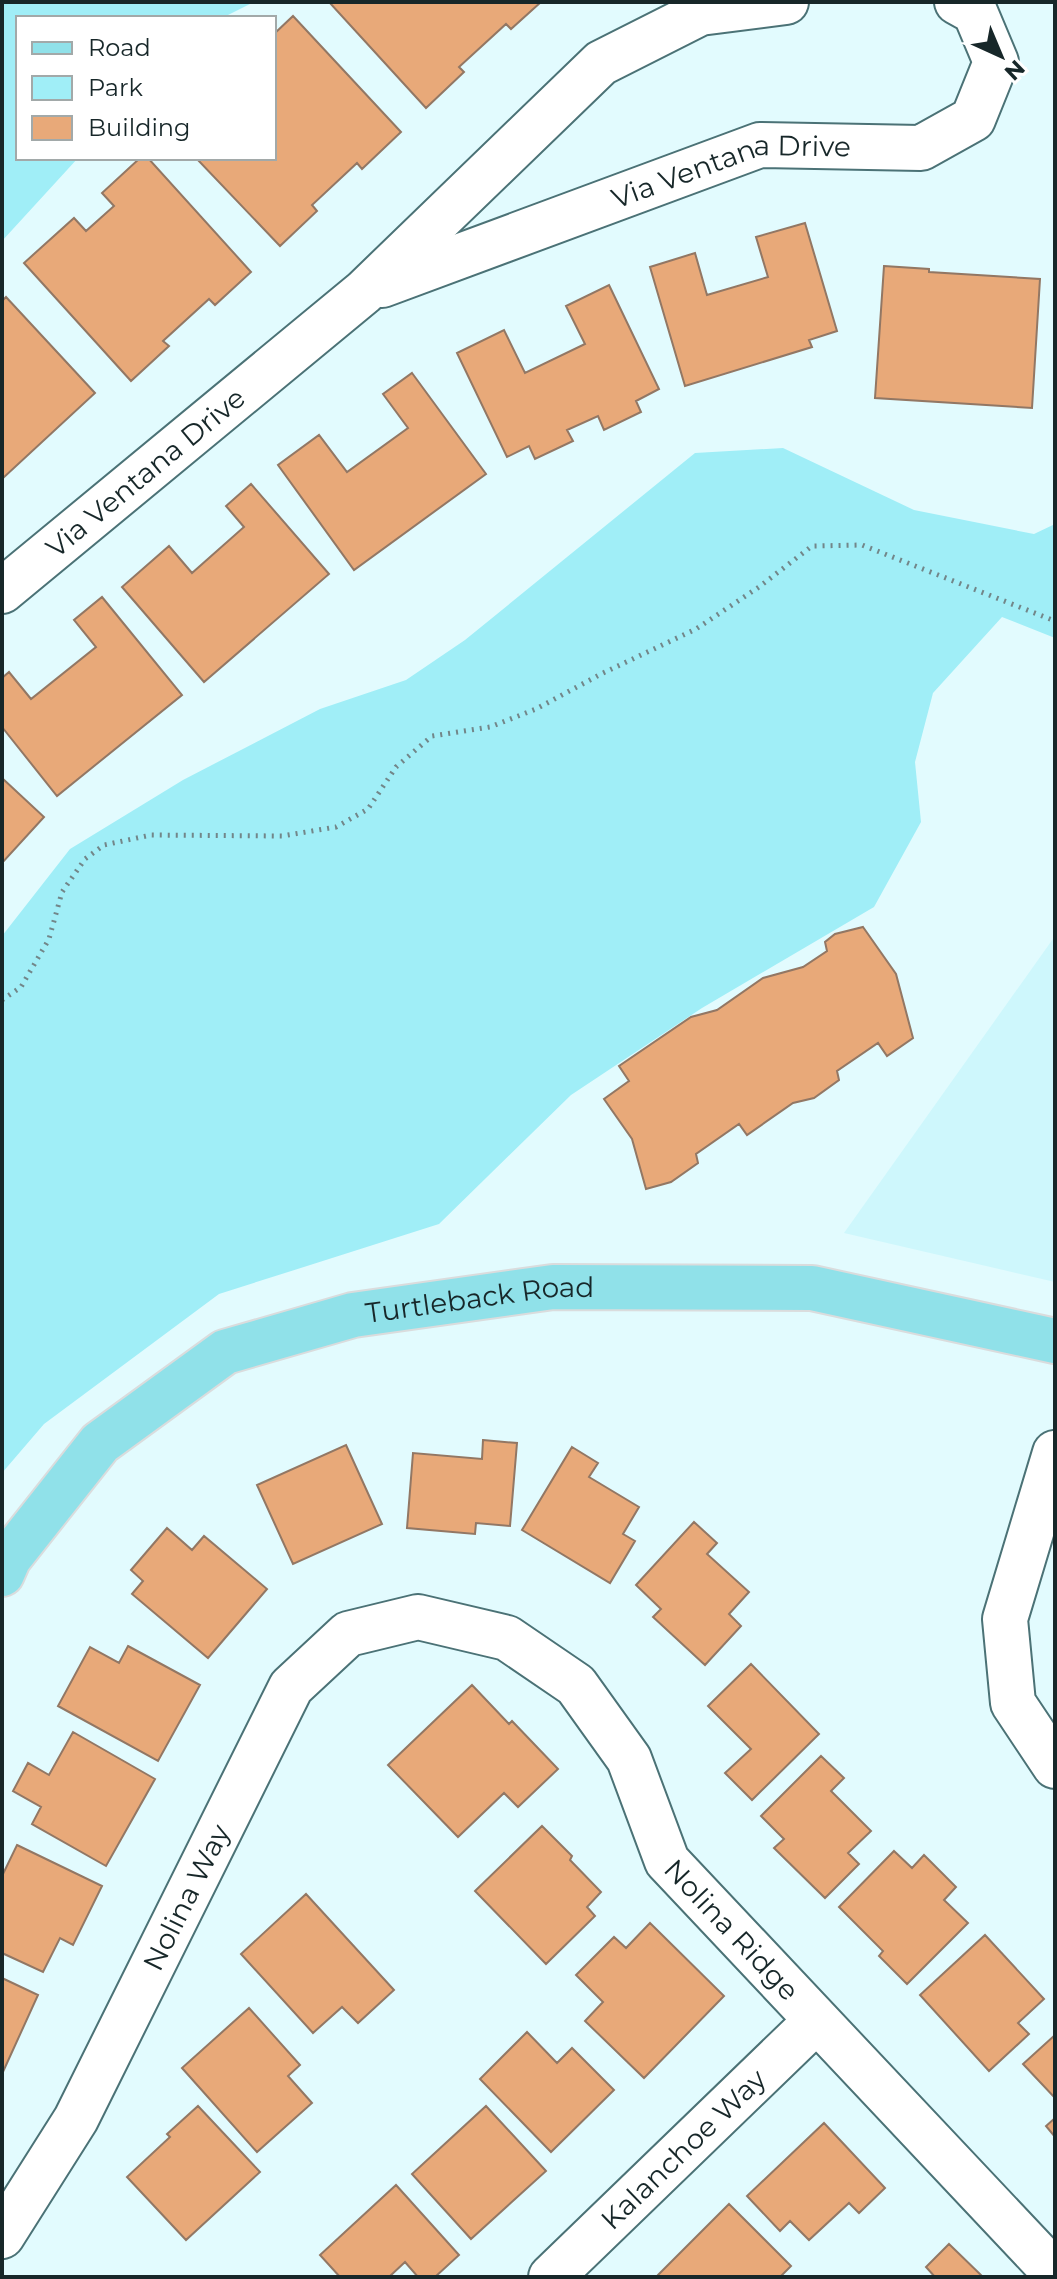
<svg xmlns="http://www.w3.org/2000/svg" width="1057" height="2279" font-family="Montserrat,sans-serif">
<rect width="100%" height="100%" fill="#e2fbfe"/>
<path fill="#cef7fc" d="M1055 936V1282L844 1233Z"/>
<path fill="#a0eef7" d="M2 2H254L222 18H18V158H78L2 241Z
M783 448 914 510 1034 534 1055 524V638L1002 617 933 693 915 762 921 822 874 907 702 1008 571 1095 439 1224 219 1294 44 1424 2 1473V936L70 849 183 780 320 709 406 680 465 640 695 453Z"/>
<path fill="#e8a979" stroke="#927764" stroke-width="2" d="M329 2H541L511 29 506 24 459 67 464 72 426 108Z
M293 16 401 132 362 169 357 163 312 205 317 211 280 246 196 158H274V34Z
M140 158H148L251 272 215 305 209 299 163 341 169 346 131 381 24 263 74 218 86 231 114 206 102 193Z
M805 223 837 331 809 340 812 347 685 386 650 267 695 253 707 295 768 277 756 237Z
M884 266 929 269V272L1040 279 1032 408 875 398Z
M609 285 659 389 636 401 641 412 604 430 598 416 567 430 573 441 535 459 529 446 507 457 457 353 504 330 525 373 585 344 566 306Z
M6 297 95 393 2 479V301Z
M412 373 486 474 354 570 278 465 319 435 347 472 408 428 383 394Z
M251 484 329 574 204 682 122 587 169 546 192 573 244 527 226 506Z
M102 597 182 695 57 796 2 727V678L9 672 31 699 96 647 74 620Z
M2 778 44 817 2 863Z
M863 927 896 974 913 1038 887 1056 878 1043 837 1071 839 1080 814 1098 793 1103 747 1135 739 1124 696 1154 698 1163 671 1182 646 1189 632 1139 604 1099 629 1081 619 1066 691 1017 717 1010 763 978 803 967 827 951 825 942 835 934Z
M483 1440 517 1443 510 1526 476 1523 475 1534 407 1528 413 1453 482 1459Z
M346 1445 382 1524 293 1564 257 1485Z
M572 1447 598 1463 589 1477 639 1507 623 1534 635 1541 610 1583 522 1530Z
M694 1522 717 1543 707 1554 749 1592 729 1614 741 1626 705 1665 653 1617 661 1609 636 1585Z
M167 1528 192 1550 204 1536 267 1589 208 1658 132 1594 143 1581 131 1570Z
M128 1646 200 1685 158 1761 58 1706 90 1647 119 1663Z
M751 1664 819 1734 752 1800 725 1773 751 1749 708 1706Z
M472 1685 509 1724 512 1721 558 1769 518 1807 504 1793 458 1837 388 1765Z
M73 1732 155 1779 106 1866 32 1824 41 1807 13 1791 28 1763 49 1775Z
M821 1756 844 1778 831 1791 871 1831 848 1853 859 1864 825 1898 774 1848 784 1839 761 1816Z
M542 1826 572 1856 570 1860 601 1892 587 1907 595 1916 546 1964 475 1891Z
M17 1845 102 1886 73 1945 60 1938 43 1972 2 1953V1876Z
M894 1851 912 1868 924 1855 956 1887 944 1900 968 1923 907 1984 879 1956 883 1951 839 1907Z
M306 1894 394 1990 358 2023 342 2007 313 2033 241 1954Z
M650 1923 724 1996 644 2078 585 2021 603 2002 576 1975 614 1937 626 1948Z
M985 1935 1044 1999 1018 2023 1029 2034 989 2071 920 1995Z
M2 1978 38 1995 2 2074Z
M249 2008 300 2065 288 2076 312 2103 257 2152 182 2068Z
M527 2032 557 2063 572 2048 614 2090 551 2152 480 2079Z
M1055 2035V2098L1023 2064Z
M198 2106 260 2172 186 2240 127 2177 170 2137 167 2134Z
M486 2106 546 2171 471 2239 412 2174Z
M1055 2118V2137L1046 2126Z
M824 2123 885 2188 859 2213 849 2203 809 2240 790 2221 780 2231 747 2196Z
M396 2185 459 2255 435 2277H418L405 2262 389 2277H340L320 2255Z
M729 2204 791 2266 780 2277H659L658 2275Z
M949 2244 983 2277H935L926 2267Z"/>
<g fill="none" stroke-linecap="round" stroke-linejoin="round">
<g stroke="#4b7276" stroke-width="48">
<g id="minor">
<path id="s1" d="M382 285 760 145 921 148 973 119 996 62 975 12 957 2"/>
<path id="s2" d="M2 591 364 292 601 63 700 13 786 2"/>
<path d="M1055 1453 1005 1619 1013 1703 1055 1766"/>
<path id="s3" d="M2 2236 76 2119 291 1687 348 1634 418 1617 507 1638 576 1685 629 1759 667 1861 1055 2273"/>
<path id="s4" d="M551 2277 816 2021"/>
</g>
</g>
<g stroke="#dadcdd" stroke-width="48">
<g id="major">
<path id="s5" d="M2 1574 9 1558 100 1443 225 1352 353 1315 553 1287 812 1288 1055 1341"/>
</g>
</g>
<path stroke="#728689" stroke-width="5" stroke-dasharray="2 6" stroke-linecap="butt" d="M2 1000 21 987 49 939 62 892 85 859 104 845 151 835 282 836 336 827 368 809 396 767 432 736 490 727 536 709 601 674 696 629 759 587 812 546 862 545 1055 621"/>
<use href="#minor" stroke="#fff" stroke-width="44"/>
<use href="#major" stroke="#90e1e9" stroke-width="44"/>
</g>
<g text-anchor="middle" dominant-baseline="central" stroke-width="8" stroke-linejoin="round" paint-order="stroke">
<g font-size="28" fill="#172729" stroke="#fff">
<text stroke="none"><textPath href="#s1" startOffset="370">Via Ventana Drive</textPath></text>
<text stroke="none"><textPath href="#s2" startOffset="186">Via Ventana Drive</textPath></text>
<text stroke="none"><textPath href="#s5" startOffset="580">Turtleback Road</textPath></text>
<text stroke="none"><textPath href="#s3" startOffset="386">Nolina Way</textPath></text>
<text stroke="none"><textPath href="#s3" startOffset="1240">Nolina Ridge</textPath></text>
<text stroke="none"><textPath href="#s4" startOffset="184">Kalanchoe Way</textPath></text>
</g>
</g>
<rect width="1057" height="2279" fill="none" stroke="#172729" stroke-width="8"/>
<rect x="16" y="16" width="260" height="144" fill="#ffffff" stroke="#a2a9a9" stroke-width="2"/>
<rect x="32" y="42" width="40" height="12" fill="#90e1e9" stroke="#a2a9a9" stroke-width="2"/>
<text x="88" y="56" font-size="24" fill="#172729">Road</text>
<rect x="32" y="76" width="40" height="24" fill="#a0eef7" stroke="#a2a9a9" stroke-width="2"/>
<text x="88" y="96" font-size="24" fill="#172729">Park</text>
<rect x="32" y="116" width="40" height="24" fill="#e8a979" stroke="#a2a9a9" stroke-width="2"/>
<text x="88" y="136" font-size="24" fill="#172729">Building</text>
<g transform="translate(1001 56) rotate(136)" stroke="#ffffff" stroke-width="6" paint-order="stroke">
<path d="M0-6L14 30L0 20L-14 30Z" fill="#172729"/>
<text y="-12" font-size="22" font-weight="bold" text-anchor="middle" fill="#172729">N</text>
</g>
</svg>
